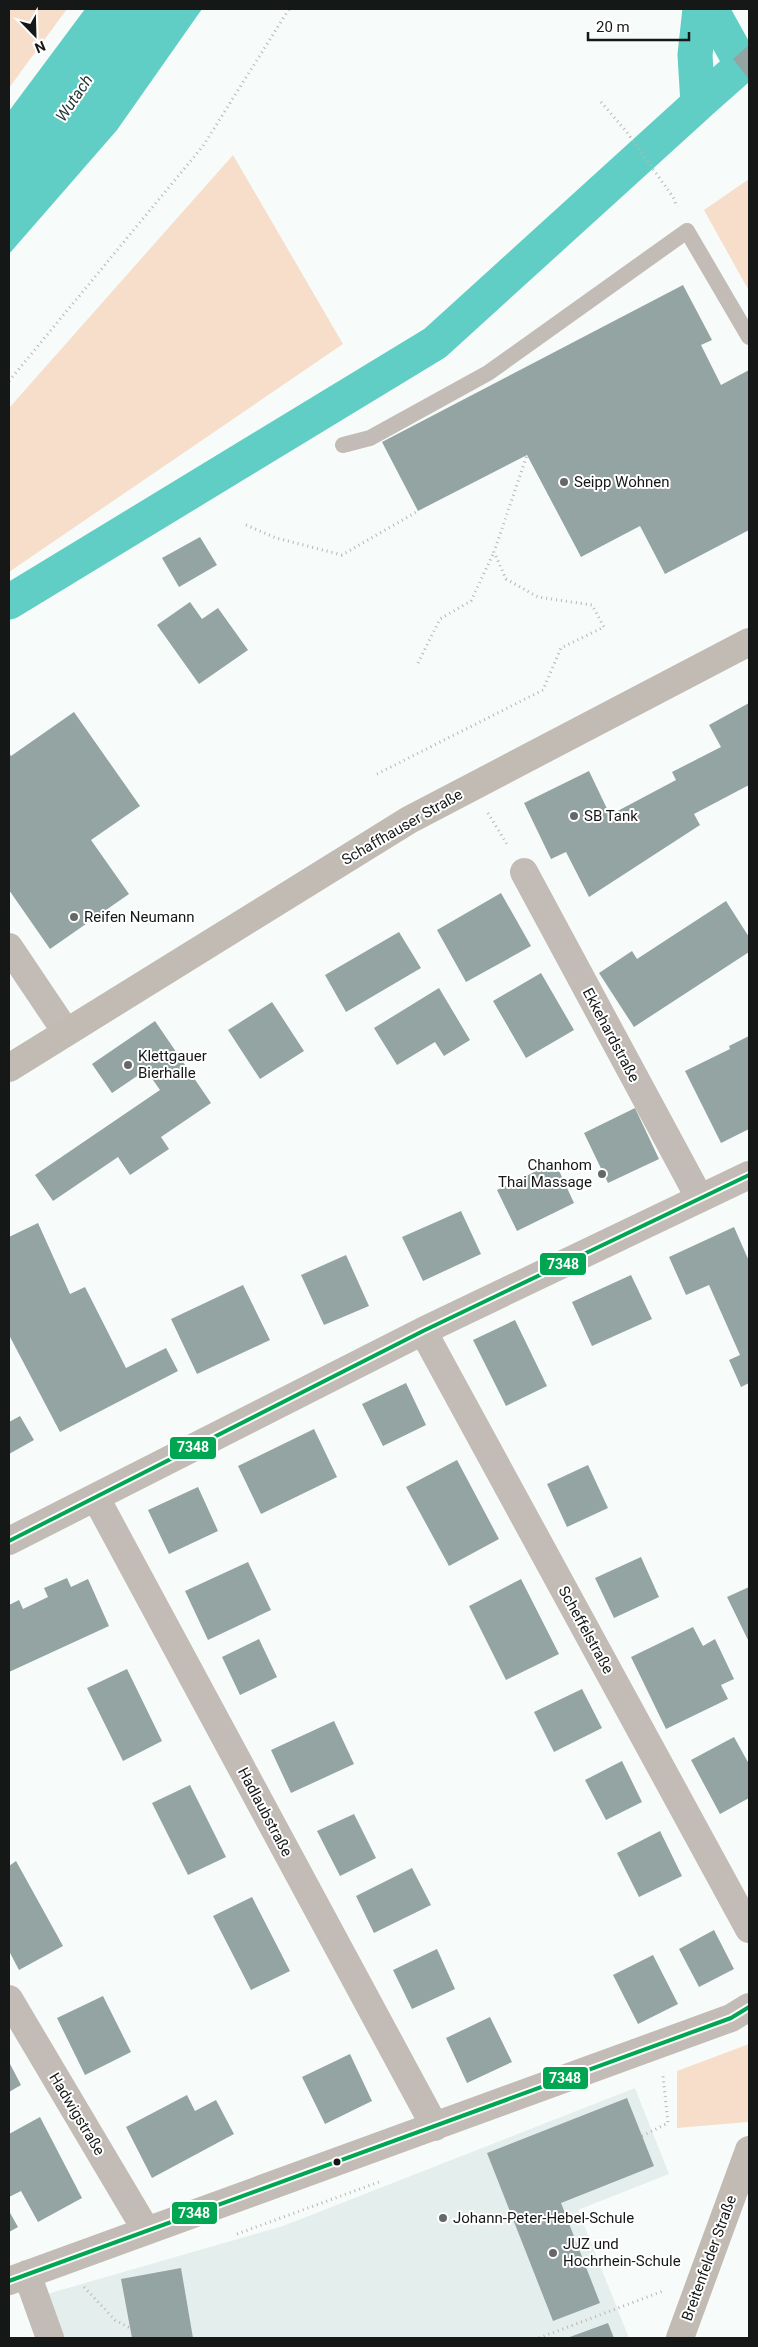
<svg xmlns="http://www.w3.org/2000/svg" width="758" height="2347" font-family="Roboto,sans-serif">
<rect width="100%" height="100%" fill="#f7fcfb"/>
<path fill="#e4efed" d="M635 2088 669 2174 578 2210 629 2338H64L47 2294 283 2226Z"/>
<path fill="#f6decb" d="M9 9H67L9 88Z
M233 155 343 344 9 572V408Z
M749 179V291L704 210Z
M749 2044 748 2122 677 2128V2071Z"/>
<path fill="#60cec4" d="M85 9H202L117 130 9 254V111Z"/>
<g fill="none" stroke-linecap="round" stroke-linejoin="round">
<path stroke="#60cec4" stroke-width="35" d="M698 104 742 65 711 9
M9 602 435 343 698 104 695 55 700 9"/>
</g>
<path fill="#93a4a2" d="M749 45V79L733 59Z
M683 285 712 340 701 345 721 385 749 370V530L665 574 640 526 581 557 527 455 418 511 382 442Z
M200 537 217 565 179 587 162 558Z
M190 602 202 619 218 608 248 650 199 684 157 625Z
M749 703V785L694 814 700 825 589 897 566 852 551 859 524 803 589 771 610 815 676 780 672 772 721 747 709 725Z
M74 712 140 806 91 840 129 894 50 949 9 890V753L11 756Z
M501 893 531 946 466 982 437 930Z
M726 901 749 937V952L634 1027 599 973 632 951 637 959Z
M399 932 421 968 346 1012 325 975Z
M541 973 574 1030 526 1058 493 1001Z
M439 988 470 1040 444 1056 435 1042 397 1065 374 1028Z
M272 1002 304 1051 260 1079 228 1030Z
M155 1021 211 1103 161 1137 169 1149 130 1175 118 1157 53 1201 35 1175 160 1090 146 1070 112 1093 92 1064Z
M749 1036V1129L721 1143 685 1071 730 1049 729 1046Z
M635 1108 659 1159 608 1183 584 1133Z
M555 1162 574 1203 517 1231 497 1190Z
M461 1211 481 1254 423 1281 402 1237Z
M38 1223 70 1294 85 1287 126 1368 166 1348 178 1371 60 1432 9 1335V1237Z
M734 1227 749 1261V1383L741 1387 729 1360 740 1355 709 1285 686 1295 669 1257Z
M346 1255 369 1306 324 1325 301 1275Z
M631 1275 652 1319 592 1346 572 1302Z
M243 1285 270 1340 197 1374 171 1319Z
M515 1320 547 1386 506 1406 473 1340Z
M406 1383 426 1425 383 1446 362 1404Z
M20 1416 34 1440 9 1454V1422Z
M314 1429 337 1477 261 1514 238 1466Z
M457 1460 499 1539 449 1566 406 1487Z
M588 1465 608 1508 567 1527 547 1484Z
M198 1487 218 1531 169 1554 148 1510Z
M641 1557 659 1597 614 1618 595 1578Z
M248 1562 271 1610 208 1640 185 1591Z
M67 1578 71 1587 88 1579 109 1626 9 1672V1605L19 1600 23 1609 48 1597 44 1588Z
M521 1579 559 1654 506 1680 469 1606Z
M749 1587V1642L727 1597Z
M693 1627 703 1646 715 1639 734 1679 721 1685 728 1699 666 1729 631 1657Z
M259 1639 277 1677 240 1695 222 1657Z
M127 1669 162 1741 123 1761 87 1688Z
M582 1689 602 1728 554 1752 534 1712Z
M334 1721 354 1764 291 1793 271 1750Z
M734 1737 749 1764V1798L720 1814 691 1760Z
M622 1761 642 1802 606 1820 585 1780Z
M190 1785 226 1857 188 1875 152 1803Z
M354 1814 376 1858 340 1876 317 1831Z
M660 1831 682 1876 639 1897 617 1853Z
M16 1861 63 1946 19 1970 9 1951V1866Z
M412 1868 431 1905 374 1933 356 1896Z
M252 1897 290 1971 251 1990 213 1916Z
M714 1930 734 1969 699 1987 679 1949Z
M437 1949 455 1989 412 2009 393 1970Z
M653 1955 678 2004 638 2024 613 1975Z
M103 1996 131 2052 85 2075 57 2018Z
M490 2017 512 2062 467 2083 446 2038Z
M350 2054 372 2101 325 2124 302 2077Z
M9 2062 21 2085 9 2092Z
M187 2095 195 2111 216 2100 234 2134 152 2178 126 2127Z
M627 2098 654 2166 561 2203 600 2303 553 2321 487 2153Z
M40 2117 82 2198 38 2222 21 2191 9 2197V2134Z
M9 2211 18 2227 9 2232Z
M181 2268 193 2338H132L121 2279Z
M608 2323 614 2338H567Z"/>
<g fill="none" stroke-linecap="round" stroke-linejoin="round">
<path stroke="#bbb5b1" stroke-width="3" stroke-dasharray="1 4" stroke-linecap="butt" d="M601 102 626 131 673 197 677 207
M9 381 203 146 289 9
M246 525 276 538 342 555 418 511
M418 663 440 619 471 601 494 552
M377 774 543 690 561 648 604 627 592 605 538 597 506 579 494 552 527 455
M488 813 508 846
M642 2136 668 2123 663 2076
M237 2234 379 2182
M84 2287 115 2320 130 2328
M539 2338 663 2291"/>
<path stroke="#c3bbb5" stroke-width="16" d="M343 445 370 438 488 373 687 231 749 337"/>
<path stroke="#c3bbb5" stroke-width="28" d="M524 872 699 1197
M9 947 66 1032
M423 1331 749 1929
M96 1498 435 2127
M9 1541 423 1331 749 1175
M9 1999 146 2230
M27 2274 50 2338
M9 2281 731 2018 749 2007"/>
<path stroke="#c1bbb4" stroke-width="28" d="M9 1068 409 820 749 642
M680 2338 749 2150"/>
<g stroke="#fff" stroke-width="8">
<path id="bus-1" d="M9 1541 423 1331 749 1175
M9 2281 731 2018 749 2007"/>
</g>
<use href="#bus-1" stroke="#00a651" stroke-width="4"/>
</g>
<g fill="#656867" stroke="#fff" stroke-width="2">
<circle cx="564" cy="482" r="5"/>
<circle cx="574" cy="816" r="5"/>
<circle cx="74" cy="917" r="5"/>
<circle cx="128" cy="1065" r="5"/>
<circle cx="602" cy="1174" r="5"/>
<circle cx="443" cy="2218" r="5"/>
<circle cx="553" cy="2253" r="5"/>
</g>
<circle fill="#161818" stroke="#fff" stroke-width="2" cx="337" cy="2162" r="4.5"/>
<g text-anchor="middle" dominant-baseline="central" stroke-width="4" stroke-linejoin="round" paint-order="stroke">
<g font-size="15" fill="#161818" stroke="#fff" text-anchor="start">
<text x="574" y="482">Seipp Wohnen</text>
<text x="584" y="816">SB Tank</text>
<text x="84" y="917">Reifen Neumann</text>
<text x="138" y="1056">Klettgauer<tspan x="138" dy="17">Bierhalle</tspan></text>
<text x="592" y="1165" text-anchor="end">Chanhom<tspan x="592" dy="17">Thai Massage</tspan></text>
<text x="453" y="2218">Johann-Peter-Hebel-Schule</text>
<text x="563" y="2244">JUZ und<tspan x="563" dy="17">Hochrhein-Schule</tspan></text>
</g>
<g font-size="15" fill="#161818" stroke="#fff">
<text transform="translate(402 827) rotate(-30)">Schaffhauser Straße</text>
<text transform="translate(611 1035) rotate(62)">Ekkehardstraße</text>
<text transform="translate(586 1630) rotate(61)">Scheffelstraße</text>
<text transform="translate(265 1812) rotate(62)">Hadlaubstraße</text>
<text transform="translate(77 2114) rotate(59)">Hadwigstraße</text>
<text transform="translate(709 2258) rotate(-70)">Breitenfelder Straße</text>
</g>
<g font-size="16" font-style="italic" fill="#1e3532" stroke="#fff">
<text transform="translate(74 98) rotate(-56)">Wutach</text>
</g>
</g>
<g stroke="#fff" stroke-width="2">
<rect x="539" y="1252" width="48" height="24" rx="5" fill="#00a651"/>
<rect x="169" y="1436" width="48" height="24" rx="5" fill="#00a651"/>
<rect x="542" y="2066" width="47" height="24" rx="5" fill="#00a651"/>
<rect x="171" y="2201" width="47" height="24" rx="5" fill="#00a651"/>
</g>
<g font-size="14" text-anchor="middle" font-weight="bold" fill="#fff">
<text x="563" y="1269">7348</text>
<text x="193" y="1452">7348</text>
<text x="565" y="2083">7348</text>
<text x="194" y="2218">7348</text>
</g>
<rect width="758" height="2347" fill="none" stroke="#161818" stroke-width="20"/>
<g transform="translate(35 35) rotate(157)" stroke="#ffffff" stroke-width="4" paint-order="stroke">
<path d="M0-4L9 19L0 12L-9 19Z" fill="#161818"/>
<text y="-8" font-size="14" font-weight="bold" text-anchor="middle" fill="#161818">N</text>
</g>
<path d="M588 32v8h101v-8" fill="none" stroke="#161818" stroke-width="2.5"/>
<text x="596" y="32" font-size="15" fill="#161818" stroke="#ffffff" stroke-width="4" paint-order="stroke">20 m</text>
</svg>
